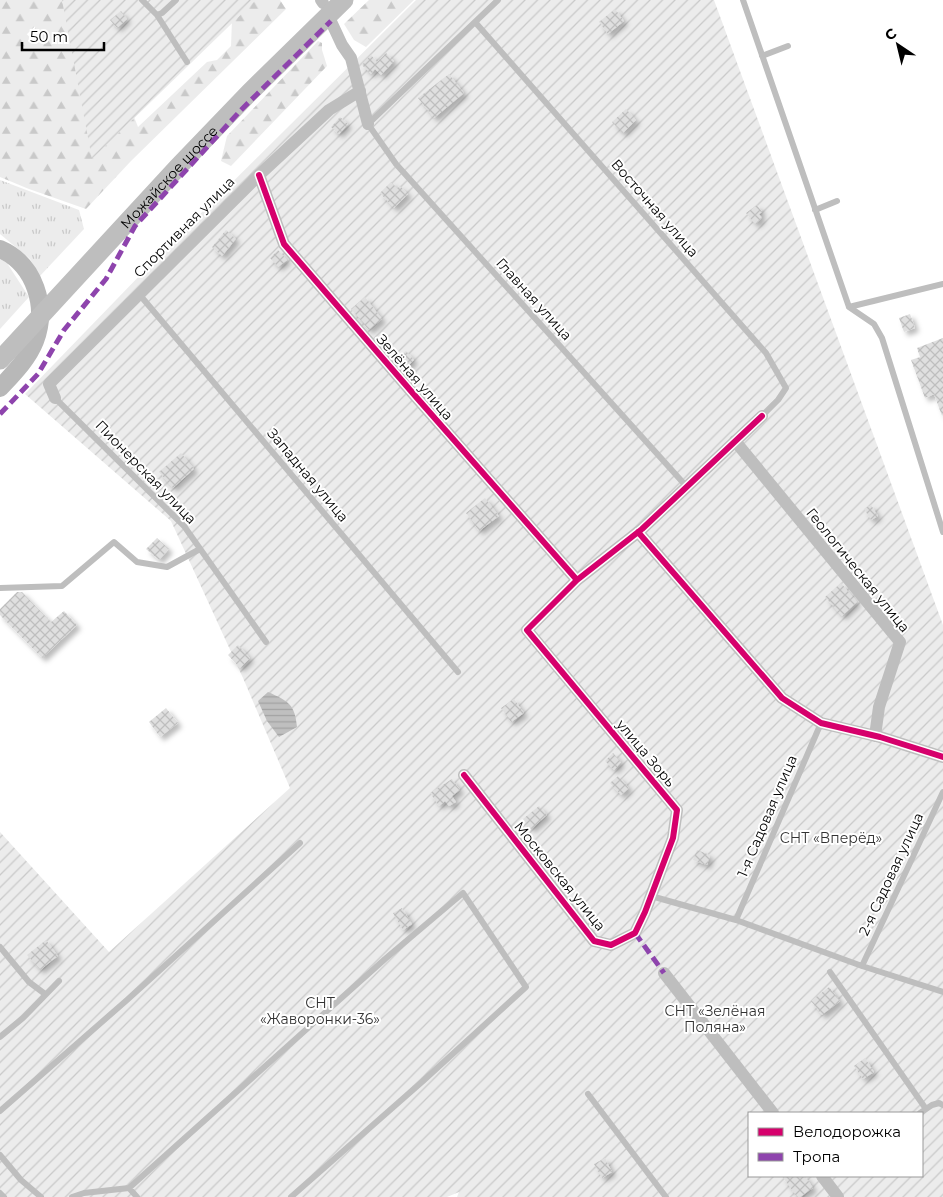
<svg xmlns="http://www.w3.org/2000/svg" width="943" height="1197" font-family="Montserrat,sans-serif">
<defs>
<pattern id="grass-tufts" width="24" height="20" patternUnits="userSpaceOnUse" patternTransform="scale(1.25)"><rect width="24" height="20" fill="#ececec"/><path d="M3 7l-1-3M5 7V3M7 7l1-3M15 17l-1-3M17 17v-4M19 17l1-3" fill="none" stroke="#c9c9c9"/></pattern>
<pattern id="forest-firs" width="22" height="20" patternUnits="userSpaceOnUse" patternTransform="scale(1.25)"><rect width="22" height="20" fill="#ececec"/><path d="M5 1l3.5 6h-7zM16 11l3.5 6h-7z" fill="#c9c9c9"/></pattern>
<pattern id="garden-furrows" width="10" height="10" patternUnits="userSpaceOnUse" patternTransform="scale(1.25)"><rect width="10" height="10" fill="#ececec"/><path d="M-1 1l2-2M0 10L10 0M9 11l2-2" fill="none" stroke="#c9c9c9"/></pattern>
<pattern id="water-rules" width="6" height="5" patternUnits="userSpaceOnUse" patternTransform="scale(1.25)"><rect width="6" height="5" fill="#bfbfbf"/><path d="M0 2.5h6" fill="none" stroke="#a2a2a2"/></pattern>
<pattern id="building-cross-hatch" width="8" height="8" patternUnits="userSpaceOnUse" patternTransform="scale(1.25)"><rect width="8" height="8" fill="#dfdfdf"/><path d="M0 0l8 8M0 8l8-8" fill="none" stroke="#bebebe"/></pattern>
<filter id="shadow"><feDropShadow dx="4" dy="4" stdDeviation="2.5" flood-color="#0004"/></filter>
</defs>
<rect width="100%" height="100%" fill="#fff"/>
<path fill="url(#grass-tufts)" d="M0 180 79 210 84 229 39 277 30 259 0 234Z
M0 259 7 263 29 297 0 329Z"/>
<path fill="url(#forest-firs)" d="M0 0H79L126 96 138 127 207 62 217 60 231 46 232 20 250 0H280L286 9 131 161 86 209 29 189 0 177Z
M369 0H414L366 47 354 40 344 24Z
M318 41 322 43V50L327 66 231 166 221 161 227 136Z"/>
<path fill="url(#garden-furrows)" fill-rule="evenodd" d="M62 0H256L92 159Z
M416 0H714L943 625V1197H457L459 1192 447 1197H0V832L109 952 290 788 243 678 171 521 25 394 177 237ZM749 1113H922V1176H749Z"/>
<path fill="url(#water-rules)" d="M268 692C288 701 295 704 297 727L279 737 267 721 258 701Z"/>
<path fill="url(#building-cross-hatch)" filter="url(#shadow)" d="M615 9 624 21 608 34 599 22Z
M121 11 127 19 117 28 110 20Z
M386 53 394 61 381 75 375 69 371 74 362 65 371 55 377 62Z
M449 74 464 93 434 118 418 98Z
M626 109 636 120 623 133 612 122Z
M340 117 348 124 339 134 331 127Z
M391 182 397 188 400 186 408 194 394 208 380 193Z
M757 205 762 212 759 214 762 218 755 224 746 213Z
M226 230 236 239 222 256 212 247Z
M278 250 287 260 278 267 270 258Z
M365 297 382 319 369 330 351 309Z
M910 314 915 328 904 332 899 318Z
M943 338V415L942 416 934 394 925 398 911 360 920 357 917 348Z
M406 351 414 360 404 370 395 360Z
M181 453 194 469 173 488 159 472Z
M485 498 499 516 479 531 466 513Z
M871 505 878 516 871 520 864 509Z
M157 538 169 549 159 560 146 549Z
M841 583 857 602 842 616 825 597Z
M17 592H22L51 622 64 611 77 625 42 658 0 615V609Z
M238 645 250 658 240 668 228 655Z
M514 699 524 713 511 722 501 708Z
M166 708 178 723 160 737 149 722Z
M613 753 621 762 614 770 605 761Z
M618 776 629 788 621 795 610 783Z
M452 779 460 790 452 796 456 802 449 806 445 801 439 806 430 793Z
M539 806 547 815 531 829 523 819Z
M697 850 710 855 707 865 693 860Z
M402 908 412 924 403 930 393 913Z
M46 940 58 956 40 970 27 955Z
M829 987 840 1001 822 1015 811 1001Z
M865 1058 874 1072 863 1079 854 1066Z
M605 1158 612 1172 602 1178 594 1164Z
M782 1176H805L813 1188 800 1197H797Z"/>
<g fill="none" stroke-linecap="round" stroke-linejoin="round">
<path stroke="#bebebe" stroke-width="6" d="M142 0 157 15 162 13 176 0
M498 0 368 124 396 164 687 487
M743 0 849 307 943 284
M157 15 187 62
M475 22 766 353 786 388 778 400 762 416
M762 56 788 46
M815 210 837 201
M139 294 458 672
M849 307 874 324 882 338 943 532
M55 398 184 526 266 642
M0 588 62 586 114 542 137 562 167 567 200 549
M651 896 736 920 862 966 943 992
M736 920 821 723
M0 947 29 982 45 994
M862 966 943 792
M830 972 926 1109
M0 1037 23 1018 59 981
M588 1094 666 1197
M0 1111 127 1000 300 843
M920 1113 932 1105 939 1103 943 1105
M0 1155 21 1180 41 1197
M129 1188 137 1197
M0 1193 4 1197
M72 1197 84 1193 129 1188 385 959 463 893 526 987 423 1081 291 1197"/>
<path stroke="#bebebe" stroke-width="12" d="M321 0 323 3
M328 15 342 45 351 58 368 124
M259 175 284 244 417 398 577 580
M55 398 49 384 259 175 329 110 360 91
M735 441 900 642 879 707 875 736
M638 532 782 698 821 723 880 737 943 757
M464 775 594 941 611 945 635 933 645 912 673 838 677 810 527 630 577 580 642 529 762 416
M664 973 773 1113
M822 1176 838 1197"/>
<path stroke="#b8b8b8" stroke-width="18" d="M0 249C35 264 48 307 35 341 28 359 13 374 0 388"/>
<path stroke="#bebebe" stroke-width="19" id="s1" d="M0 360 178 167 249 93 344 0"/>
<path stroke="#8e44ad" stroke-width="5" stroke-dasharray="10 5" stroke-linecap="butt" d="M0 414 38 374 64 330 106 279 135 226 241 110 331 21
M635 933 664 973"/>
<g stroke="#fff" stroke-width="9">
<path id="cycleway" d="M259 175 284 244 417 398 577 580
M638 532 782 698 821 723 880 737 943 757
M464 775 594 941 611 945 635 933 645 912 673 838 677 810 527 630 577 580 642 529 762 416"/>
</g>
<use href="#cycleway" stroke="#d6006c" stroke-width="6"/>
</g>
<g text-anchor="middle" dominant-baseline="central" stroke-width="4" stroke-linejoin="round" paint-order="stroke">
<g font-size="14" fill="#000" stroke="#fff">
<text stroke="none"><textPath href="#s1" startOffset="249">Можайское шоссе</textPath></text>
<text transform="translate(655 208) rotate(49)">Восточная улица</text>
<text transform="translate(184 227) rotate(-45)">Спортивная улица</text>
<text transform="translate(534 299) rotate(48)">Главная улица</text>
<text transform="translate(415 377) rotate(49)">Зелёная улица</text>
<text transform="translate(146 472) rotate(46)">Пионерская улица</text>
<text transform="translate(308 475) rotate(50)">Западная улица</text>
<text transform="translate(858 570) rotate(51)">Геологическая улица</text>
<text transform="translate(646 753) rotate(50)">улица Зорь</text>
<text transform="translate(767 816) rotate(-67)">1-я Садовая улица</text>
<text transform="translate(891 874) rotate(-65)">2-я Садовая улица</text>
<text transform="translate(560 876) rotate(51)">Московская улица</text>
</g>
<g font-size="14" fill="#333" stroke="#fff">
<text x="831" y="838">СНТ «Вперёд»</text>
<text x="320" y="1003">СНТ<tspan x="320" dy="16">«Жаворонки-36»</tspan></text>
<text x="715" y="1011">СНТ «Зелёная<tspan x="715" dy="16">Поляна»</tspan></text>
</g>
</g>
<rect x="748" y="1112" width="175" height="65" fill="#ffffff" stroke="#999999"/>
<rect x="758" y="1128" width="25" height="8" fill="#d6006c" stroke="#999999"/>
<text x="793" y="1137" font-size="15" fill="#000000">Велодорожка</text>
<rect x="758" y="1153" width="25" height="8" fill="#8e44ad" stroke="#999999"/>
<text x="793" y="1162" font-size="15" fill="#000000">Тропа</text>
<g transform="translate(898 45) rotate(325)" stroke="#ffffff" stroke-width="4" paint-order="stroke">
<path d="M0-4L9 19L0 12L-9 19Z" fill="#000000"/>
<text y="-8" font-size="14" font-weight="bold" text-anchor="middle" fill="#000000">С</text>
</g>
<path d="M22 42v8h82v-8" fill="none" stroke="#000000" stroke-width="2.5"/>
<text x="30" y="42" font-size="15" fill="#000000" stroke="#ffffff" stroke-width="4" paint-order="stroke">50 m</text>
</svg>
